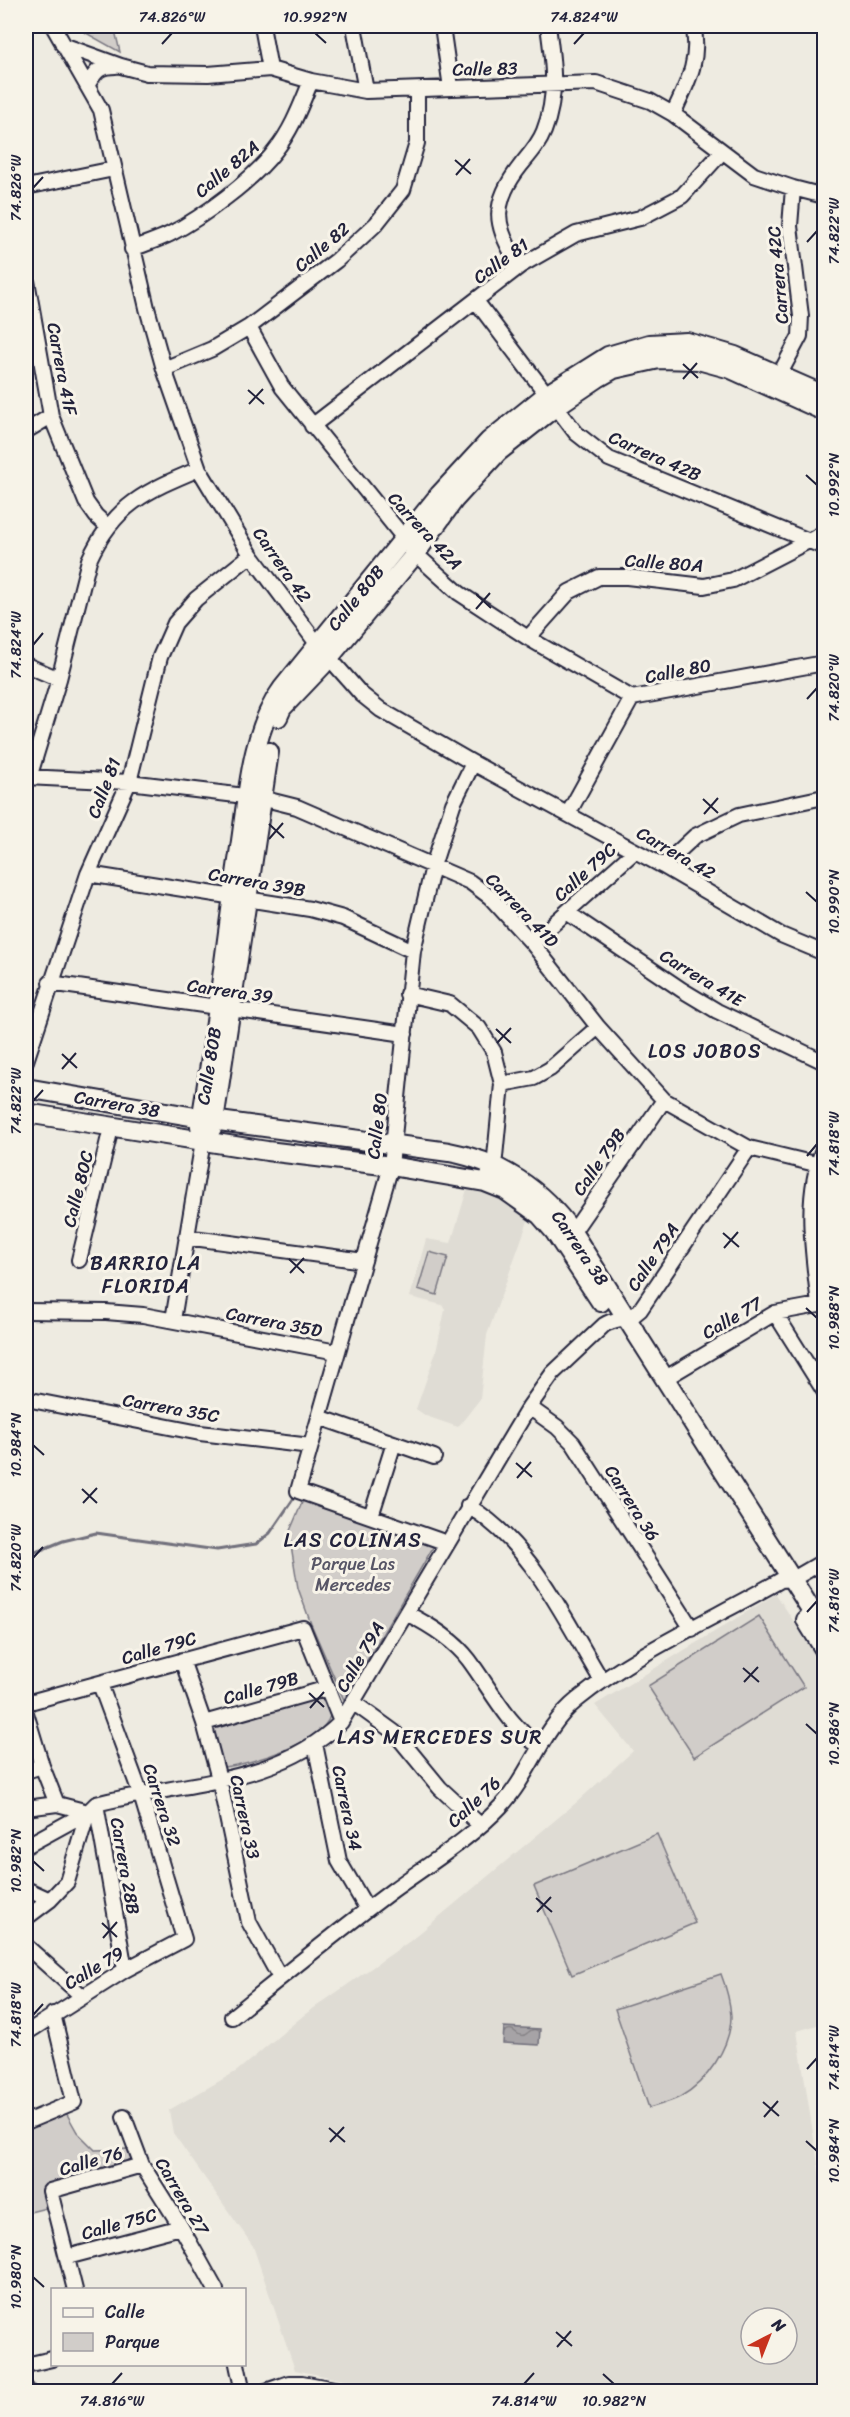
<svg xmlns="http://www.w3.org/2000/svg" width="850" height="2417" font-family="Sriracha,sans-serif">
<defs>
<pattern id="water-waves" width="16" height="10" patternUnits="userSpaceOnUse" patternTransform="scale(1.5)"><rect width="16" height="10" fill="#a6a3a6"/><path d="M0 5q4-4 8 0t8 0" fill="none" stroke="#878488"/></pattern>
</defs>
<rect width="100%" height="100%" fill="#eeebe1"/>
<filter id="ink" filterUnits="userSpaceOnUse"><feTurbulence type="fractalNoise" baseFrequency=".0167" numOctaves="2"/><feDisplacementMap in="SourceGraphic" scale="12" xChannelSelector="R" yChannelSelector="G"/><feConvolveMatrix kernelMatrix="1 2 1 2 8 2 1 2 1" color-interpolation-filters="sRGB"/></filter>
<g filter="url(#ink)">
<path fill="#dfdcd4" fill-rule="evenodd" d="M468 1186 490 1190 529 1218 487 1335 480 1399 458 1427 426 1416 416 1409 436 1352 445 1310 442 1305 410 1297 426 1239 451 1243Z
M776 1594 824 1668V2023L797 2031 824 2203V2391L401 2392 295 2370 253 2246 173 2133 169 2110 237 2071 304 2015 410 1941 577 1802 633 1751 595 1705ZM751 2318H787V2354H751Z"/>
<path fill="#d1cdc9" stroke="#7a7882" stroke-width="1.5" d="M75 26H114L120 52 77 28Z
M429 1252 448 1257 437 1295 418 1289Z
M304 1498 435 1544 344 1700 311 1624 298 1588 289 1533Z
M759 1616 804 1687 694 1757 648 1686Z
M324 1693C327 1698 331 1705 331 1710 331 1741 250 1764 224 1767L212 1728Z
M657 1834 695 1923 572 1975 534 1886Z
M721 1974C726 1987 730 2001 731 2016 731 2047 707 2082 680 2097 670 2102 659 2105 649 2108L615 2009Z
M64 2109 77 2132 95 2150 128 2149 136 2162 45 2186 50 2207 26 2213V2125Z"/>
<path fill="url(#water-waves)" stroke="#716f7b" stroke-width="1.5" d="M504 2027 540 2029 539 2045 503 2043Z"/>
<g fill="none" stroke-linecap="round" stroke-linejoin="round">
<path stroke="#716f7b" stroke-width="3" d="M26 1556 63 1541 96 1533 217 1550 256 1544 270 1533 296 1495"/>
<g stroke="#22223b" stroke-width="18">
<path id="minor" d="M53 26 101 110 147 308 164 369 199 469 251 555 318 645 361 694 381 710 473 763 663 866 781 935 824 953
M262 26 270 69
M354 26 366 91
M442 26 451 88
M63 45 121 66 147 73 208 74 270 69 311 81 366 91 596 83 650 101 673 114 754 175 793 188 824 196
M88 84C96 71 99 66 116 66
M673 114C687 84 701 59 693 26
M26 187 114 169
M132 249C144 244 158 240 170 234 203 217 253 180 275 151 292 130 301 105 311 81
M520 266C493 226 491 203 521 165 530 154 539 144 544 131 558 96 553 61 548 26
M26 275 51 416 86 502 96 516 108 527
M476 301 576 433 609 459 824 547
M249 327 282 387 420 558 459 593 528 638 632 698
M164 369 212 349 249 327 337 260 376 224 403 190 417 143V90
M775 383 800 336 801 316 790 226 793 188
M312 426 520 266 576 234 640 218 682 196 722 152
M26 431 51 416
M528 638 569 592 599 577H627L704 586 733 580 824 533
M26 665 59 679
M632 698 824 663
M26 777 129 782 261 798 297 807 470 882 490 897 532 943 598 1027 664 1100 749 1148 824 1166
M29 778 59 679 89 560C114 505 146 491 199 469
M568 814 632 698
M663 866 695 836 739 815 824 797
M88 874 310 909 343 918 413 951
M568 913 682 990 717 1011 824 1062
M532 943 635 851
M50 983 405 1034
M407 994 450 1004 479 1028 494 1052 502 1084 495 1157 488 1175
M26 1061 88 874 129 782 160 657 175 623 196 599 251 555
M502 1084 534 1078 550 1069 598 1027
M186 1237 364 1261
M566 1238 577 1226 664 1100
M79 1260 111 1128
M819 1305C813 1252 803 1197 824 1147
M26 1311 106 1312 143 1315 337 1352
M775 1313 824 1391
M173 1320 203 1141
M664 1379 775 1313 824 1304
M26 1399 200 1433 311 1446
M529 1407 557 1427 573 1443 692 1629
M319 1417 434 1457
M468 1506C531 1543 565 1620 602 1681
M371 1516 394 1443
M447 1543 298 1491 391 1166 413 951 433 866 453 804 473 763
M406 1613C430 1625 453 1639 469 1660 492 1691 507 1724 539 1746
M182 1660 204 1723 219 1779 249 1922 280 1978
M26 1703 303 1628 341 1722
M354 1703 394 1732 440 1788 480 1825
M26 1713 42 1766 57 1804
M204 1723 328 1688
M315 1744 339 1861 367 1909
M26 1771 42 1766
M96 1804 125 1970
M26 1808 57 1804 88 1812
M26 1846 88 1812
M26 1889 50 1900
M26 1918 50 1900 67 1882 88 1812 96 1804C178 1782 277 1786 341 1722L529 1407 553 1373 604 1325C616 1317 629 1321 640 1310L749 1148
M26 1946 82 1996
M232 2017C285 1974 338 1931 393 1890 429 1864 470 1839 501 1806 531 1774 542 1728 577 1700 638 1651 713 1619 781 1580L793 1579 824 1561
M26 2033 125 1970 184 1939 141 1795 100 1684
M124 2117 142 2165 181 2227 216 2290
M26 2122 74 2102 53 2014
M67 2257 181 2227
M75 2290 50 2191 142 2165
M237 2364 243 2392
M26 2365 52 2359
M26 2388V2392
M263 2392 289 2383H302L351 2392"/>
</g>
<g stroke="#22223b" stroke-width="22">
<path id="major" d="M278 717 282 708 322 666 416 553 454 500 498 452 555 407 598 378 614 369 659 359 698 360 731 369 824 411
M26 1088 219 1121 449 1152C500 1161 542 1190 572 1232L824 1630
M26 1113 267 1151 391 1166 485 1182 505 1190 540 1215 554 1231 601 1302
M203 1141 200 1126C217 1031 226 936 241 841 248 792 252 730 282 689L440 494 489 441 546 395 608 356 649 344 687 342 735 356 824 395
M203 1141 212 1128 214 1121 269 752
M806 1620 824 1649"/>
</g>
<use href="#minor" stroke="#f7f3e8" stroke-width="14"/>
<use href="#major" stroke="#f7f3e8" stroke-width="18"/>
</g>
</g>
<path fill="none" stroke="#22223b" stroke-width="2" d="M315 33 326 43M162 44 172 33M574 44 584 33M455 160 471 174M456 175 470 159M33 188 43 177M807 242 817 231M683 364 698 378M683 379 697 363M248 390 264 404M249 404 263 389M806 475 817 485M476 594 491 608M476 609 490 593M33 645 43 633M807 699 817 688M703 799 718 813M704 814 718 798M269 824 284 838M269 839 283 823M806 892 817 902M496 1029 511 1043M497 1043 511 1028M62 1054 77 1068M62 1069 76 1053M33 1101 43 1090M807 1156 817 1144M723 1233 739 1247M724 1248 738 1232M289 1259 304 1273M290 1273 304 1258M806 1308 817 1318M33 1445 44 1455M516 1463 532 1477M517 1478 531 1462M82 1489 97 1503M83 1503 97 1488M33 1558 43 1547M807 1612 817 1601M743 1668 759 1682M744 1682 758 1667M309 1693 324 1707M310 1708 324 1692M806 1724 817 1734M33 1861 44 1871M536 1898 552 1912M537 1912 551 1897M102 1923 117 1937M103 1938 117 1922M33 2015 43 2004M807 2069 817 2058M763 2102 779 2116M764 2117 778 2101M329 2128 345 2142M806 2141 817 2151M330 2142 344 2127M33 2277 44 2287M556 2332 572 2346M557 2347 571 2331M603 2374 614 2384M112 2384 122 2373M524 2384 534 2373"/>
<g text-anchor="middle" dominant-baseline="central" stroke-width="6" stroke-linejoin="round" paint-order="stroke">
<g font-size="18" fill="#22223b" stroke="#f7f3e8">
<text transform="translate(485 69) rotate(-1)">Calle 83</text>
<text transform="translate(227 169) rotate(-40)">Calle 82A</text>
<text transform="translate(322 247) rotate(-40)">Calle 82</text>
<text transform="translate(501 261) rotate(-36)">Calle 81</text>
<text transform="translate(778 275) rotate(-95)">Carrera 42C</text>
<text transform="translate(62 369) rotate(79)">Carrera 41F</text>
<text transform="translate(655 456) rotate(24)">Carrera 42B</text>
<text transform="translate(425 531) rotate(47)">Carrera 42A</text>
<text transform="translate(664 563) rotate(4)">Calle 80A</text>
<text transform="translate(282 565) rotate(55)">Carrera 42</text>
<text transform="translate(356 598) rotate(-51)">Calle 80B</text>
<text transform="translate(678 671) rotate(-11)">Calle 80</text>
<text transform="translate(104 788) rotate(-69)">Calle 81</text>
<text transform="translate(676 853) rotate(30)">Carrera 42</text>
<text transform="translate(585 872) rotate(-42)">Calle 79C</text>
<text transform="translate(257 882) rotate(10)">Carrera 39B</text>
<text transform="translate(522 910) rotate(46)">Carrera 41D</text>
<text transform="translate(702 978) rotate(31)">Carrera 41E</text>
<text transform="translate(230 991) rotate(8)">Carrera 39</text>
<text transform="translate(209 1066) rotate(-81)">Calle 80B</text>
<text transform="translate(117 1104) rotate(10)">Carrera 38</text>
<text transform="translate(377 1126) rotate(-83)">Calle 80</text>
<text transform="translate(599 1162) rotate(-55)">Calle 79B</text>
<text transform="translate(78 1189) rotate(-76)">Calle 80C</text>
<text transform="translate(580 1248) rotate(56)">Carrera 38</text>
<text transform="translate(653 1257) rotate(-56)">Calle 79A</text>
<text transform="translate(732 1318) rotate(-30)">Calle 77</text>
<text transform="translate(274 1322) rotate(11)">Carrera 35D</text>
<text transform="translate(171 1408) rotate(10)">Carrera 35C</text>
<text transform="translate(632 1503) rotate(58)">Carrera 36</text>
<text transform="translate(159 1648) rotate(-16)">Calle 79C</text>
<text transform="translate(360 1657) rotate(-60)">Calle 79A</text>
<text transform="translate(261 1688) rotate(-16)">Calle 79B</text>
<text transform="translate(474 1802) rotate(-43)">Calle 76</text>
<text transform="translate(162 1805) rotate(72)">Carrera 32</text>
<text transform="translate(347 1808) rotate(78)">Carrera 34</text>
<text transform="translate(245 1817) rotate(78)">Carrera 33</text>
<text transform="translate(125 1866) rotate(80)">Carrera 28B</text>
<text transform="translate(94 1968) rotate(-31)">Calle 79</text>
<text transform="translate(91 2161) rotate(-16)">Calle 76</text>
<text transform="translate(182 2196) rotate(59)">Carrera 27</text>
<text transform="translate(119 2224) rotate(-15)">Calle 75C</text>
</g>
<g font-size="18" fill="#575566" stroke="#f7f3e8">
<text x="353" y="1564">Parque Las<tspan x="353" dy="21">Mercedes</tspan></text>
</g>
<g font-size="20" letter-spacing="1.5" fill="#22223b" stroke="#f7f3e8">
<text x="705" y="1051">LOS JOBOS</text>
<text x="146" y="1263">BARRIO LA<tspan x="146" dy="23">FLORIDA</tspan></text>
<text x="353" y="1540">LAS COLINAS</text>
<text x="440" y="1737">LAS MERCEDES SUR</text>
</g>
</g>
<rect width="850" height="2417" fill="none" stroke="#f7f3e8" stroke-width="66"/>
<rect x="51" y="2288" width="195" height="78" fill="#f7f3e8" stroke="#a29fa3" stroke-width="1.5"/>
<rect x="63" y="2308" width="30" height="9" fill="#f7f3e8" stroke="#a29fa3" stroke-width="1.5"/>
<text x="105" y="2318" font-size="18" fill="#22223b">Calle</text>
<rect x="63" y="2333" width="30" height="18" fill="#d1cdc9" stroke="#a29fa3" stroke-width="1.5"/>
<text x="105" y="2348" font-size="18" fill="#22223b">Parque</text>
<g transform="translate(769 2336) rotate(42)"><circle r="28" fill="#f7f3e8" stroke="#a29fa3" stroke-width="1.5"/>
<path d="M0-4.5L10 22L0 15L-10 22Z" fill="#c8321e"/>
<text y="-9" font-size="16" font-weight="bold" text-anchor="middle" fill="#22223b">N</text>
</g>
<rect x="33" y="33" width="784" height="2351" fill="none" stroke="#22223b" stroke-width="2"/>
<g font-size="15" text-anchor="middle" fill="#22223b">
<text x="172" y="22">74.826°W</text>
<text x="315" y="22">10.992°N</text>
<text x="584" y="22">74.824°W</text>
<text transform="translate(16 188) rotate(-90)" y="5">74.826°W</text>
<text transform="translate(834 231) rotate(-90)" y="5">74.822°W</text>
<text transform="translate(834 485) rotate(-90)" y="5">10.992°N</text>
<text transform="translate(16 645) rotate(-90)" y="5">74.824°W</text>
<text transform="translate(834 688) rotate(-90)" y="5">74.820°W</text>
<text transform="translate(834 902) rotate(-90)" y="5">10.990°N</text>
<text transform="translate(16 1101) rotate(-90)" y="5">74.822°W</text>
<text transform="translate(834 1144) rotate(-90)" y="5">74.818°W</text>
<text transform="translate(834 1318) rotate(-90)" y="5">10.988°N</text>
<text transform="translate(16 1445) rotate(-90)" y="5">10.984°N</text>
<text transform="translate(16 1558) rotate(-90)" y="5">74.820°W</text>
<text transform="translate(834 1601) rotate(-90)" y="5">74.816°W</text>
<text transform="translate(834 1734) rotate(-90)" y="5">10.986°N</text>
<text transform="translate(16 1861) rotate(-90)" y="5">10.982°N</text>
<text transform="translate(16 2015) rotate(-90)" y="5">74.818°W</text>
<text transform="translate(834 2058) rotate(-90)" y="5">74.814°W</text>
<text transform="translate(834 2151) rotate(-90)" y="5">10.984°N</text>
<text transform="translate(16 2277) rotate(-90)" y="5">10.980°N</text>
<text x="112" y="2406">74.816°W</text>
<text x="524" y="2406">74.814°W</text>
<text x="614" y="2406">10.982°N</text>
</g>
</svg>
